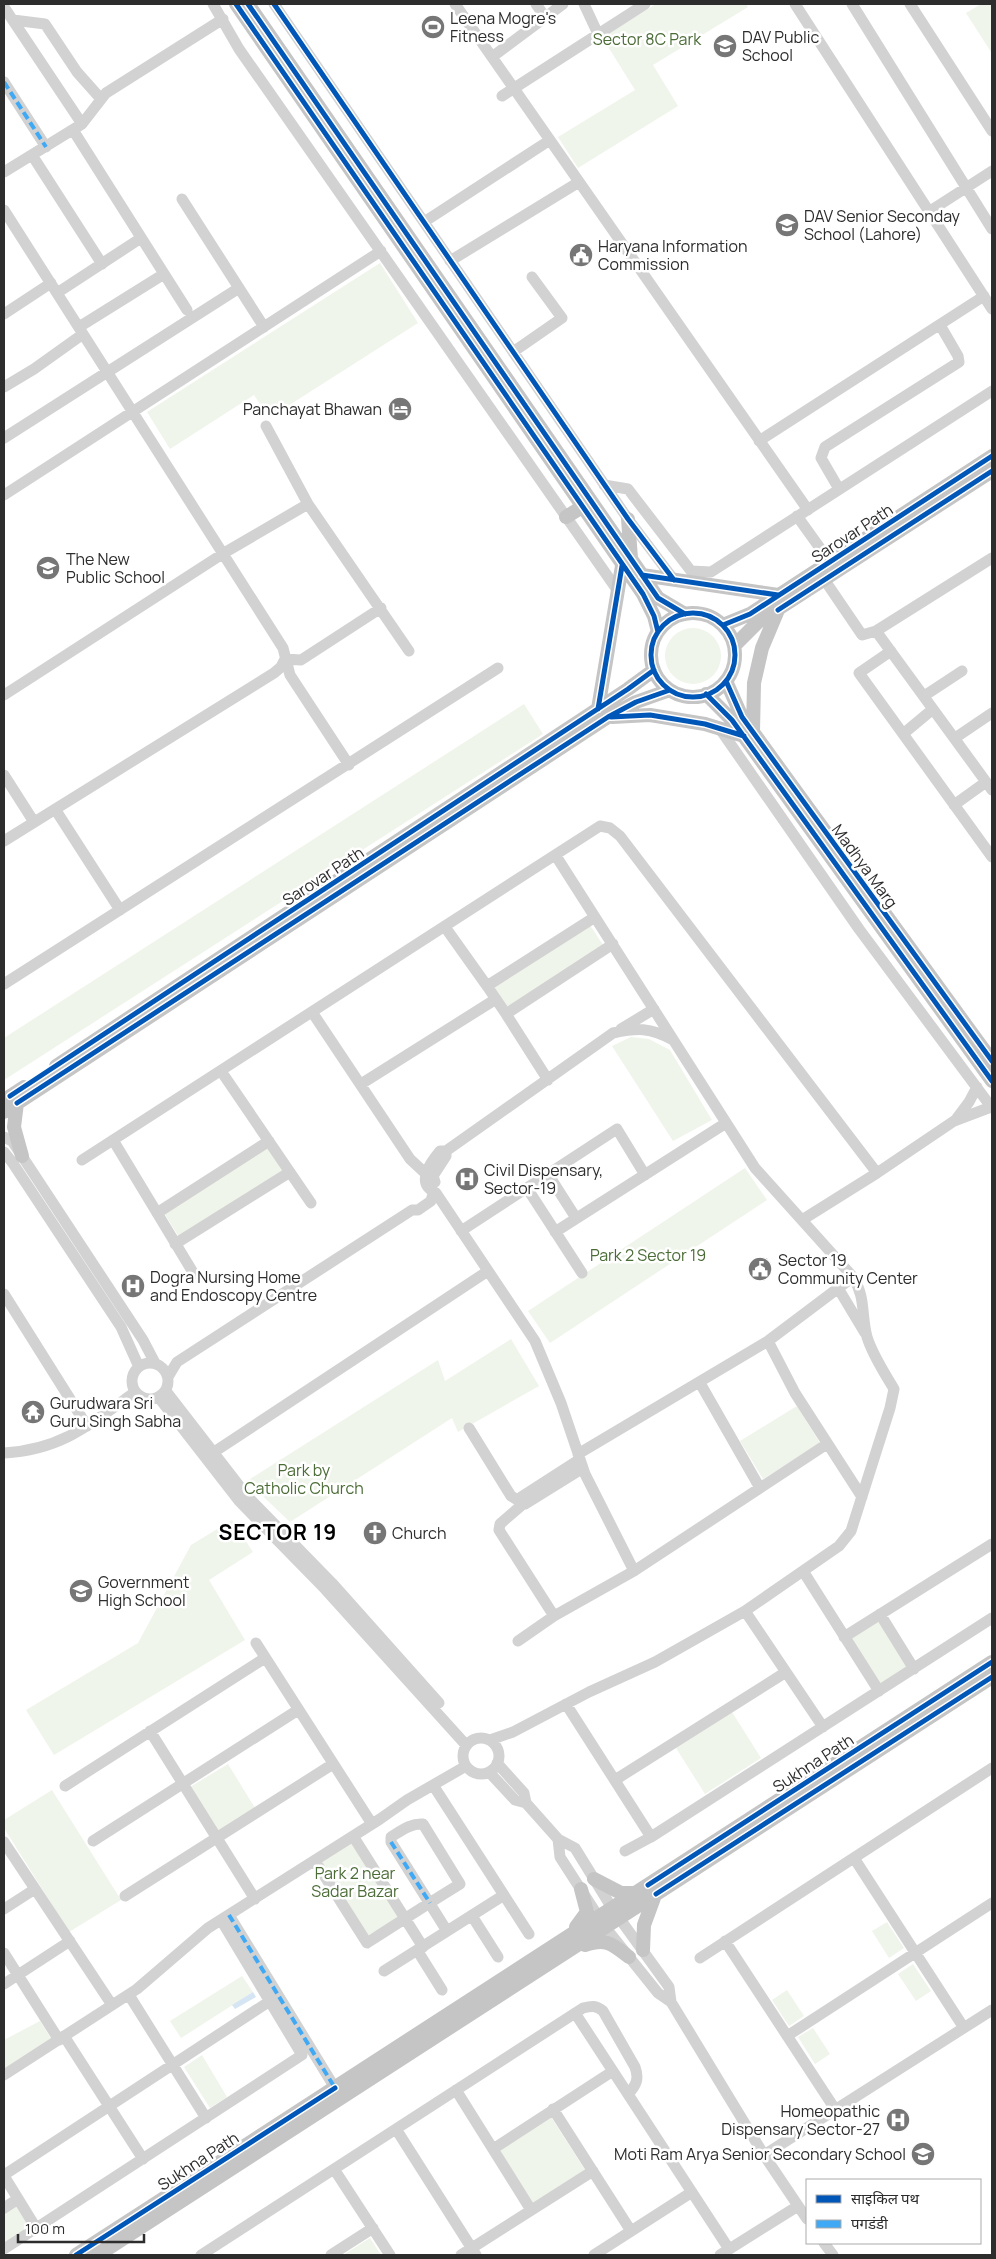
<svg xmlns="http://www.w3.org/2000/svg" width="996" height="2259" font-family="Manrope,'Noto Sans Devanagari',sans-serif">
<rect width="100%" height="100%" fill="#fff"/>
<path fill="#eff5ea" d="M656 4H746L748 7 653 65 678 106 578 168 558 137 635 90 602 37Z
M981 4 992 5 991 52 966 13Z
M380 263 418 323 269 418 254 395 170 449 147 412Z
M665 656a28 28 0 1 1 56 0a28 28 0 1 1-56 0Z
M524 704 543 734 4 1080V1038Z
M590 925 603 945 507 1008 494 988Z
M631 1037 649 1039 670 1050 712 1120 673 1141 612 1046Z
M267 1146 283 1170 179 1237 164 1213Z
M745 1168 767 1200 550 1343 528 1311Z
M511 1339 539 1386 458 1432 452 1418 290 1522 247 1481 438 1360 445 1381Z
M797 1406 820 1443 763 1479 740 1441Z
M232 1520 253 1552 209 1580 245 1640 54 1755 26 1710 138 1643 191 1545Z
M879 1619 910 1668 880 1687 849 1638Z
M732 1712 761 1758 705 1794 676 1748Z
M228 1764 255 1808 218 1831 190 1787Z
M52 1790 121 1900 69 1932 4 1828V1820Z
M352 1842 399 1917 368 1936 321 1862Z
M887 1922 904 1948 889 1958 872 1931Z
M913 1964 931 1991 916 2001 898 1974Z
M242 1976 253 1992 181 2038 170 2021Z
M787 1990 804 2016 789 2026 772 2000Z
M40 2021 52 2040 5 2069 4 2040Z
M813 2028 830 2054 815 2064 798 2037Z
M202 2055 227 2097 210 2108 184 2067Z
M551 2117 585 2170 532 2204 498 2151Z
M17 2205 32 2225 4 2243V2213Z
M370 2238 381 2255H343Z"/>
<path fill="#d5e5f3" d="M253 1992 256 1997 235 2009 232 2005Z"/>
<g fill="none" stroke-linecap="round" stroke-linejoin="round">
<path stroke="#d2d2d2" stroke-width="11" d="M213 4 239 49 618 591
M274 4 628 519 674 580
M455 4 808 510
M536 4 545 17
M584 4 598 34
M795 4 992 309
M852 4 992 229
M910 4 992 131
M4 7 82 124
M13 20 45 24 77 72 101 99
M492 57 563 4
M4 82 46 147
M502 96 645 4
M73 130 187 310
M32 155 102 264
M4 172 82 124 106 93 223 19
M182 199 264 327
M4 210 283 648 290 675 349 765
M930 211 992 171
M424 222 550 140
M450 261 579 182
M57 293 141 238
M4 314 51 283
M79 327 164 274
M513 352 562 318 532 277
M4 387 34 369 83 334
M266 426 308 504 409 651
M4 438 239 288
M759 441 984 296
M604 485 628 489 691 571 711 572 992 391
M839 489 821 458 825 447 959 362 958 356 940 325
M4 495 381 251
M797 516 830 562
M828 585 862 635 876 631 992 558
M876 631 992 790
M891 651 859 673 992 857
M285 659 301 660 381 608
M4 695 224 553 308 504
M924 696 962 671
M720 729 859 929 992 1108
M903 734 933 709
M955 738 992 713
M4 775 34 822
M954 805 986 782
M55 809 120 910
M4 841 274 673 281 667 285 659
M595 917 487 986 506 1014 613 944
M445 927 487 986
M4 984 498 668
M312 1012 410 1159 425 1173 433 1176
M506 1014 548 1080
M621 1029 654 1009
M221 1071 311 1203
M361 1084 496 999
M957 1118 969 1102 977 1087
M4 1137 12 1141 22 1156 143 1340 155 1363
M113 1140 194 1274
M4 1152 12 1162 121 1327 139 1367
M82 1160 600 826 610 828 620 836 877 1173
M548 1174 576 1218
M435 1182 433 1176 446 1156V1151
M527 1188 582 1273
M157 1213 269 1141
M802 1220 877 1173 954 1121 991 1107
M461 1231 617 1129 645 1175
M555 1232 726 1123
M175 1244 290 1172
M838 1288 865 1333
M4 1294 87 1426
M768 1341 795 1393 862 1497
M132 1381a18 18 0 1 1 36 0a18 18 0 1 1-36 0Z
M168 1377 177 1362 412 1210H418L431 1201 432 1197
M700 1383 760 1488
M166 1391 248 1497 332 1583 439 1703
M159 1398 239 1501 325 1589 466 1745
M469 1428 511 1496 521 1502
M4 1453C61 1450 91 1424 135 1392
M578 1454 768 1341 853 1277
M208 1456 488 1271
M580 1459 521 1497V1502L525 1504 583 1468
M523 1504 500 1524 499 1530 554 1616
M634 1571 585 1474 561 1403 535 1341 436 1193C415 1183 430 1163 440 1151H446L613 1033C637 1028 650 1027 673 1040
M803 1571 879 1691
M745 1611 823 1727
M880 1614 914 1669
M844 1637 992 1544
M518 1641 554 1616 634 1571 827 1444
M256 1643 372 1824
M566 1704 651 1837
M150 1731 255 1899
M463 1756a18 18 0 1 1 36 0a18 18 0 1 1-36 0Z
M490 1740 513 1732 589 1692 655 1662 745 1611 839 1546 851 1531 890 1408 894 1389C884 1372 873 1356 867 1337 861 1314 866 1298 853 1277L755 1168 556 856
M497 1763 524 1793 526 1803 558 1839 575 1848 612 1908 669 1987 671 2002
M489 1772 515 1800 526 1803
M615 1780 786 1672
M433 1785 529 1934
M65 1786 265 1658
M353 1836 423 1947
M558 1839 560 1857 605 1927 658 1993 671 2002 764 2155 807 2219
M93 1841 298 1710
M4 1842 112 2005
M625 1851 651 1837 992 1618
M854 1858 964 2028
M315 1861 367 1943C398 1923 429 1903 460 1884L423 1824C411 1823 401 1831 391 1837V1842L447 1931
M125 1896 333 1764
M4 1909 35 1889
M229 1915 335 2088
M472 1916 498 1957
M725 1941 835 2109
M417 1950 442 1990
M4 1953 59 2040
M700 1958 992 1768
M384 1971 504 1895
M4 1984 70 1941
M129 1995 206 2118
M575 2013 729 2249
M64 2036 143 2159
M787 2036 992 1903
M4 2075 137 1989 208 1928 380 1819 407 1800 466 1766
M456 2090 531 2210
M553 2109 631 2231
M396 2129 476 2255
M493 2149 613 2071
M764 2155 992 2010
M334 2169 390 2255
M4 2175 270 2001
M4 2176 36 2228
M4 2208 18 2199
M824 2243 833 2255
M4 2249 302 2055 221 1920
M201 2255 583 2008C591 2006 596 2005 603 2011L635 2067C639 2078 637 2085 628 2094
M331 2255 373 2228
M461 2255 593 2171
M594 2255 692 2192
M720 2255 798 2206"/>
<path stroke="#c5c5c5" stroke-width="14" d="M236 4 643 594 654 616 658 632
M248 4 658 598 685 614
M566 517 582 507
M628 519 631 558
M642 575 778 595
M651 655a42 42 0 1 1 84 0a42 42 0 1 1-84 0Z
M723 625 750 614 992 456
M734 646 758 622 992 471
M726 681 742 717 992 1061
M706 694 732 720 992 1081
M598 709 622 566
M612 717 650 715 705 724 744 736
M753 732 754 683 762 648 778 610
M56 1066 628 689 654 670
M4 1100 24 1087
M17 1103 14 1127 22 1156
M4 1112 608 717 636 702 670 690
M594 1879 621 1893H636
M576 1927 587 1912 581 1889
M585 1945C607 1938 612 1944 629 1957
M643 1950 644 1925 655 1895
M76 2255 992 1662
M98 2255 992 1677"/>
<path stroke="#3fa9f5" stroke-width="4" stroke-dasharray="8 4" stroke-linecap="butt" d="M4 82 46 147
M391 1842 430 1903
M229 1915 335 2088"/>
<g stroke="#fff" stroke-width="8">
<path id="cycleway" d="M236 4 643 594 654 616 658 632
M248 4 658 598 685 614
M274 4 628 519 674 580
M642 575 778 595
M778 610 992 471
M651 655a42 42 0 1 1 84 0a42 42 0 1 1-84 0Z
M723 625 750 614 992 456
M726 681 742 717 992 1061
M706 694 732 720 992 1081
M598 709 622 566
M611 717 650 715 705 724 744 736
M10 1096 628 689 654 670
M17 1103 608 717 636 702 670 690
M648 1885 992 1662
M656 1894 992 1677
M76 2255 335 2088"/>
</g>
<use href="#cycleway" stroke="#0057b8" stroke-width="5"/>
</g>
<defs>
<g id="stadium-disc" transform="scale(1.25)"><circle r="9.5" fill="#767676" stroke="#fff"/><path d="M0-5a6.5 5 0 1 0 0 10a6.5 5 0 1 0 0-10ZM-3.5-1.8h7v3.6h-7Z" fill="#fff"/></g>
<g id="school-disc" transform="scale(1.25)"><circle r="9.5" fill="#767676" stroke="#fff"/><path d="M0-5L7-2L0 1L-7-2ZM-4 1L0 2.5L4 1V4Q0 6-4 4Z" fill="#fff"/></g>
<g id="civic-disc" transform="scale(1.25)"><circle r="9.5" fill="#767676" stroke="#fff"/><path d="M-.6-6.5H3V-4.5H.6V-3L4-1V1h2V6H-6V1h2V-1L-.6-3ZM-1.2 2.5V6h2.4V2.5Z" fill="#fff"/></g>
<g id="hotel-disc" transform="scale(1.25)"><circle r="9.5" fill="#767676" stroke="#fff"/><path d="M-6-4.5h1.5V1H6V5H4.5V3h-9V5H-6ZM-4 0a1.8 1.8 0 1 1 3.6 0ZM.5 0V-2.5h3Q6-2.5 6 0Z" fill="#fff"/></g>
<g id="hospital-disc" transform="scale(1.25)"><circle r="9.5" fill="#767676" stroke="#fff"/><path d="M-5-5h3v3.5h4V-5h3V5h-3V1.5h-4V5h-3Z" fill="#fff"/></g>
<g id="temple-disc" transform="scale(1.25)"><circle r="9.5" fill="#767676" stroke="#fff"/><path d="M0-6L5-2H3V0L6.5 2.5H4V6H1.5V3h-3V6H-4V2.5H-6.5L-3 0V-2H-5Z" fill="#fff"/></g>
<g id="church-disc" transform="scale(1.25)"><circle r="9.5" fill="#767676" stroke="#fff"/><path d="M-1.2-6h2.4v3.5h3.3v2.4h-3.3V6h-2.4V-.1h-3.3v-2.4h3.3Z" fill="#fff"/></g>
</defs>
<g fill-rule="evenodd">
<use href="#stadium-disc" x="433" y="27"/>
<use href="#school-disc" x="725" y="46"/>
<use href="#school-disc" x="787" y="225"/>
<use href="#civic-disc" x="581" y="255"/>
<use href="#hotel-disc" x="400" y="409"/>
<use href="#school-disc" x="48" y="568"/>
<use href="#hospital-disc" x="467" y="1179"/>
<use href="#civic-disc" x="760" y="1269"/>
<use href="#hospital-disc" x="133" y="1286"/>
<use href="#temple-disc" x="33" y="1412"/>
<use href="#church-disc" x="375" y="1533"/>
<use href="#school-disc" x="81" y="1591"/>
<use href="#hospital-disc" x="898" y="2120"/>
<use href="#school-disc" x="923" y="2154"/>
</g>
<g text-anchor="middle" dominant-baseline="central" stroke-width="5" stroke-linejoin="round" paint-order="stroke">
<g font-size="16" fill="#2d2d2d" stroke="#fff" text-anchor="start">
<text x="450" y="18">Leena Mogre's<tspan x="450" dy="18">Fitness</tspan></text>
<text x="742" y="37">DAV Public<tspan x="742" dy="18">School</tspan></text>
<text x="804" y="216">DAV Senior Seconday<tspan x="804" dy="18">School (Lahore)</tspan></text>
<text x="598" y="246">Haryana Information<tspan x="598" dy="18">Commission</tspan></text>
<text x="382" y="409" text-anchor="end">Panchayat Bhawan</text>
<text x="66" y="559">The New<tspan x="66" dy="18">Public School</tspan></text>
<text x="484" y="1170">Civil Dispensary,<tspan x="484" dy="18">Sector-19</tspan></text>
<text x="778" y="1260">Sector 19<tspan x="778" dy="18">Community Center</tspan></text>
<text x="150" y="1277">Dogra Nursing Home<tspan x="150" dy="18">and Endoscopy Centre</tspan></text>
<text x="50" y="1403">Gurudwara Sri<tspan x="50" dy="18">Guru Singh Sabha</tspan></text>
<text x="392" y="1533">Church</text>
<text x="98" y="1582">Government<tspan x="98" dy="18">High School</tspan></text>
<text x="880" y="2111" text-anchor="end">Homeopathic<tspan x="880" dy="18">Dispensary Sector-27</tspan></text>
<text x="906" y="2154" text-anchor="end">Moti Ram Arya Senior Secondary School</text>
</g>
<g font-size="16" fill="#4c6c37" stroke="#fff">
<text x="647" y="39">Sector 8C Park</text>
<text x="648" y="1255">Park 2 Sector 19</text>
<text x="304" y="1470">Park by<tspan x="304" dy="18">Catholic Church</tspan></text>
<text x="355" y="1873">Park 2 near<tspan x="355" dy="18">Sadar Bazar</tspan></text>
</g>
<g font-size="16" fill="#2d2d2d" stroke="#fff">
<text transform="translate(852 533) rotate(-33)">Sarovar Path</text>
<text transform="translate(865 866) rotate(54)">Madhya Marg</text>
<text transform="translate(323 876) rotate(-33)">Sarovar Path</text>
<text transform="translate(813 1763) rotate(-33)">Sukhna Path</text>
<text transform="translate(198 2161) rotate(-33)">Sukhna Path</text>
</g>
<g font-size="21" font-weight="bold" letter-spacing="1" fill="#000" stroke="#fff">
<text x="278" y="1532">SECTOR 19</text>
</g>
</g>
<rect width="996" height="2259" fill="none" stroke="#2d2d2d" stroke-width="10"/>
<rect x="806" y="2179" width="175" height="65" fill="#ffffff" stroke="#ababab"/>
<rect x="816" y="2195" width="25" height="8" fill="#0057b8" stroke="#ababab"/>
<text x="851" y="2204" font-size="15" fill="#2d2d2d">साइकिल पथ</text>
<rect x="816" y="2220" width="25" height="8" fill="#3fa9f5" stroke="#ababab"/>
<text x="851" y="2229" font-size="15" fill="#2d2d2d">पगडंडी</text>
<path d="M18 2234v8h126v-8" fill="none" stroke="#2d2d2d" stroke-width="2.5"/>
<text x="25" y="2234" font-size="15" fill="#2d2d2d" stroke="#ffffff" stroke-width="4" paint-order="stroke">100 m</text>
</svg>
